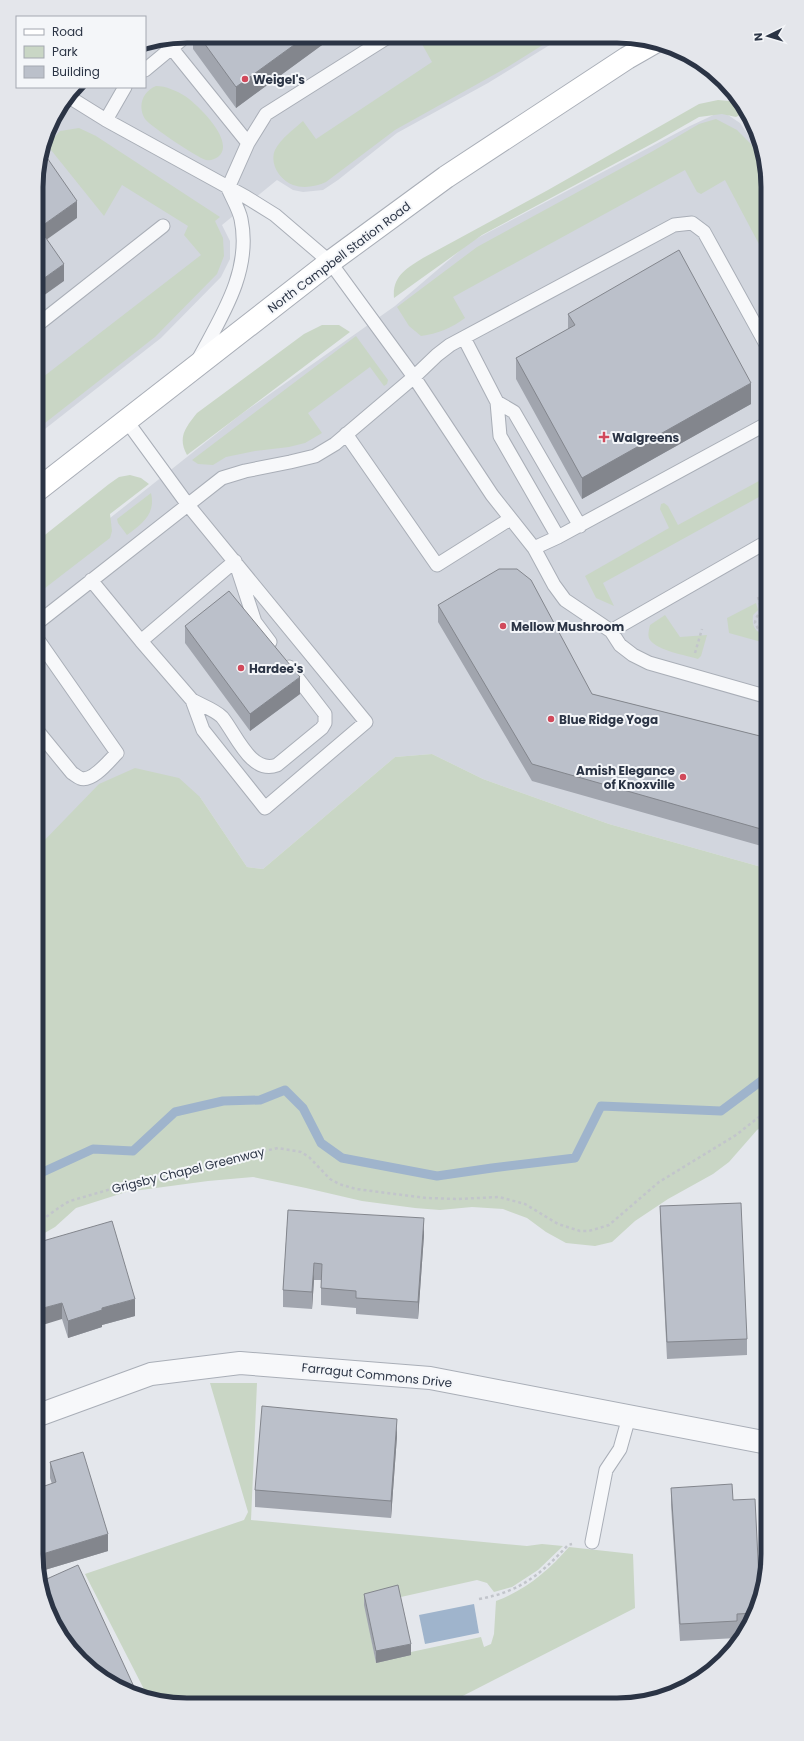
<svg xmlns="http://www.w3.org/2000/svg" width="804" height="1741" font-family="Poppins,sans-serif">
<rect width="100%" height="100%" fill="#e4e7ec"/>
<path fill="#d2d6de" d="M187 36 561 38 488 83 397 133 338 180 323 190 303 192 293 190 277 180 222 225 230 241V259L221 277 161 338 36 436V177L52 120 77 87H145V44Z
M722 111 740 123 757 148 765 164 768 187V869L609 824 483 779 432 754 395 757 263 869 247 867 200 797 36 849V572L105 522 240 415 395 306 470 242 690 126Z"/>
<path fill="#c9d6c5" d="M418 37 554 38 506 68 395 130 326 182C317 186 304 189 293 185 280 180 269 164 275 150 281 138 293 130 303 121L316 139 432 62Z
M156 86C166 86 177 91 185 96 197 104 237 142 218 157 214 159 211 161 206 160 198 158 150 126 145 119 137 106 143 91 156 86Z
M718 100 740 102 745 109 742 114 736 117 722 114 699 117 657 141 482 235 394 298C392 276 407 268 423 258L548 190 699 104Z
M750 116 763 147V152L757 138 744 122Z
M716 119 737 130 751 144 767 178 768 261 725 180 701 194 697 192 685 170 453 297 465 318C452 328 437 334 421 336L409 326 397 307 477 247 653 151 699 124Z
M79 128 96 136 220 217 215 221 223 238 224 256 217 274 155 337 36 430V369L43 377 201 255 184 235 188 226 122 185 104 216 47 145 60 131Z
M322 325H339L350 332 187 455C177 437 186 427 197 413L304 334Z
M356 336 388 380 387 384 384 386 370 367 308 413 322 433 305 443 289 447 255 451 226 457 213 465 198 464 192 460Z
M130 475 141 478 149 484 110 514 112 531 110 538 36 595V542L109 484 119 477Z
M768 476V492L603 583 614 606 596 598 585 576 669 528 660 509 661 504 664 503 668 506 678 525Z
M151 493C156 514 142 524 127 535L118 523 117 519Z
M756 603 758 610 753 615C752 626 754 631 765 635V643L729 633 727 618Z
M665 615 680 637 707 635 701 656 698 659C686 655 658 651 650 640 647 636 649 630 650 625Z
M432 754 483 779 609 824 768 869V1122L757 1130 729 1162 713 1174 668 1199 635 1221 612 1242 595 1246 566 1243 546 1232 527 1218 503 1209 472 1207 440 1210 415 1208 362 1201 306 1188 253 1177 208 1181 126 1192 76 1208 55 1227 36 1238V849L99 784 135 768 179 778 200 797 247 867 263 869 395 757Z
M210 1383H257L251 1520 527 1546 542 1544 563 1546 538 1570 512 1587 494 1592 487 1583 477 1580 365 1605 376 1663 411 1652 481 1637 484 1647 491 1644 494 1634 496 1601C526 1590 549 1570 569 1547L633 1554 635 1608 447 1704 157 1702 149 1699 85 1574 244 1520 248 1512Z"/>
<path fill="#9fb4cc" d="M474 1604 479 1633 425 1644 419 1615Z"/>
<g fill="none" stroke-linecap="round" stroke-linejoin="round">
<path stroke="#9fb4cc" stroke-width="9" d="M36 1173 43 1172 93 1149 133 1151 175 1112 223 1101 260 1100 285 1090 303 1108 321 1143 342 1158 437 1176 492 1168 575 1158 601 1106 721 1111 768 1076"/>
<g stroke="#a9aeb7" stroke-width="15">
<path id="lane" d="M165 40 248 143
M145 70 186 36
M69 97 106 120 246 197 275 215 330 262 414 377 492 495 534 548 554 585 565 600 611 631 620 645 633 655 649 663 768 697
M106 120 125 87
M36 326 163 226
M464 338 497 402 500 436 558 537
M198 360C221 317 252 271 241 219 239 209 232 198 228 188L248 143 266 114 388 37
M497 402 514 412 580 526
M346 434 437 565 510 519
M534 548 558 537 768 423
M91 580 141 641 192 700 203 730 265 808 366 722 188 505 126 420
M36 624 222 478 245 471 290 462 315 456 335 444 414 377 437 355 450 345 674 225 692 223 704 232 768 348
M611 631 768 541
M141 641 235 561 255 622 270 642
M192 700C201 705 215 710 222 717 236 734 251 775 277 765L322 728 325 723V714L289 667
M36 729 72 773C74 774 77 777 80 778 92 783 109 761 117 753L36 637
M592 1542 606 1470 620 1449 629 1417"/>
</g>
<g stroke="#a9aeb7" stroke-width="24">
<path id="street" d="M36 1416 151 1374 240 1363 430 1378 768 1443"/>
</g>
<g stroke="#a9aeb7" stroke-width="24">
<path id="secondary" d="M36 491 330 262 446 177 627 58 655 42"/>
</g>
<path stroke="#c2c5cb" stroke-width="2.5" stroke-dasharray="3 3" stroke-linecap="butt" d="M758 597 762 611
M768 633 760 632 755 623C756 616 760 610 768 611
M695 653 702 629
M36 1223C48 1217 58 1207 70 1201L159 1175 278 1148 301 1152 309 1157 330 1179 339 1184 356 1189 426 1198 458 1199 499 1197 525 1204 558 1224 580 1231H589L609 1225 659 1182 736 1135 768 1110
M479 1599C520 1592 541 1574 568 1545L572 1544"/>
<use href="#lane" stroke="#f7f8fa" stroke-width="13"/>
<use href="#street" stroke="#f7f8fa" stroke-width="22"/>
<use href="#secondary" stroke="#fff" stroke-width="22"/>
</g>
<path fill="#a1a5ae" d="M193 36 333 37 236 108 193 49Z
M568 314 751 404 582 499 516 379V358L568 329Z
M438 605 592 694 768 738V848L532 781 438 622Z
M185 626 300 694 250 731 185 643Z
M660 1206 747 1339V1355L667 1359 660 1223Z
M288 1210 424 1235 418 1319 356 1314V1308L321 1305V1280H314L312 1309 283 1307V1290Z
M36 1243 135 1316 102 1325V1327L68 1338 62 1319Z
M397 1436 391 1518 255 1507V1490Z
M50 1462 108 1551 38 1572 36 1554 52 1484 50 1478Z
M671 1488 733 1500 757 1612 746 1630 737 1631V1638L680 1641 671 1505Z
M364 1594 411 1655 376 1663 364 1605Z"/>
<path fill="#83868d" d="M305 37H333L236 108V87Z
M77 201V218L39 245V228Z
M64 264V281L36 301V284Z
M751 383V404L582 499V478Z
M300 677V694L250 731V714Z
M44 813V830L36 836V819Z
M424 1218V1235L418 1319V1302Z
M314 1263V1280L312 1309V1292Z
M135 1299V1316L102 1325V1327L68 1338V1321L102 1308Z
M62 1303V1319L36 1327V1310Z
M36 1338H39V1355H36Z
M397 1419V1436L391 1518V1501Z
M108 1534V1551L38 1572 36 1556Z
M411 1644V1655L376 1663V1651Z
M135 1689V1695L128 1692Z"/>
<path fill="#bbc0ca" stroke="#83868d" d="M199 36 305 37 236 87Z
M43 152 77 201 39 228 64 264 36 284V177Z
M679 250 751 383 582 478 516 358 575 325 568 314Z
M499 569H517L531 580 592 694 768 738V831L532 764 438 605Z
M229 591 300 677 250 714 185 626Z
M36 803 44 813 36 819Z
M741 1203 747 1339 667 1342 660 1206Z
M288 1210 424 1218 418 1302 356 1298V1291L321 1288 322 1264 314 1263 312 1292 283 1290Z
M112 1221 135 1299 102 1308V1310L68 1321 62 1303 36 1310V1243Z
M36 1328 39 1338H36Z
M262 1406 397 1419 391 1501 255 1490Z
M83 1452 108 1534 36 1556V1489L56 1482 50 1462Z
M732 1484 733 1500 755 1499 760 1599 757 1612 756 1613 737 1614V1621L680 1624 671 1488Z
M78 1565 135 1689 128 1692 120 1690 87 1667 61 1638 41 1594 40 1582Z
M398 1585 411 1644 376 1651 364 1594Z
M144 1690 147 1699 134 1694Z"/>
<g fill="#d1495b" stroke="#f4f6f9" stroke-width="1.5">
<circle cx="245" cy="79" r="4"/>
<path d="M602 431h4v4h4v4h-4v4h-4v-4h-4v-4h4z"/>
<circle cx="503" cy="626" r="4"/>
<circle cx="241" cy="668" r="4"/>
<circle cx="551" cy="719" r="4"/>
<circle cx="683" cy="777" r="4"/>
</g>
<g text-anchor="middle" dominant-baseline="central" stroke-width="4" stroke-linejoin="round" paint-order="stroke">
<g font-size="12" font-weight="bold" fill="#2b3445" stroke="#f4f6f9" text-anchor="start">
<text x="253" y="79">Weigel's</text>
<text x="612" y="437">Walgreens</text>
<text x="511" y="626">Mellow Mushroom</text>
<text x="249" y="668">Hardee's</text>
<text x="559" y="719">Blue Ridge Yoga</text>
<text x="675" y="770" text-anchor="end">Amish Elegance<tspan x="675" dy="14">of Knoxville</tspan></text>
</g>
<g font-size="12" fill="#2b3445" stroke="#f4f6f9">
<text transform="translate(339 257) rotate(-37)">North Campbell Station Road</text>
<text transform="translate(188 1170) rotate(-14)">Grigsby Chapel Greenway</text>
<text transform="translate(377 1375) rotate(6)">Farragut Commons Drive</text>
</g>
</g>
<path d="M0 0H804V1741H0ZM187 43H617A144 144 0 0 1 761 187V1554A144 144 0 0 1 617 1698H187A144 144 0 0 1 43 1554V187A144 144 0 0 1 187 43Z" fill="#e4e6eb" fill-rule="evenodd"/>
<path fill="none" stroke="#2b3445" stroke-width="5" d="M187 43H617A144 144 0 0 1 761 187V1554A144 144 0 0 1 617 1698H187A144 144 0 0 1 43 1554V187A144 144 0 0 1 187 43Z"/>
<rect x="16" y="16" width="130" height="72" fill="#f4f6f9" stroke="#a4a8b1"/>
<rect x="24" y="29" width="20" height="6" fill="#ffffff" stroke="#a4a8b1"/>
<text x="52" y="36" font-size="12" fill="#2b3445">Road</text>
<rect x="24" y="46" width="20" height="12" fill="#c9d6c5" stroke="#a4a8b1"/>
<text x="52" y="56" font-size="12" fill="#2b3445">Park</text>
<rect x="24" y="66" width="20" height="12" fill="#bbc0ca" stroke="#a4a8b1"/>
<text x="52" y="76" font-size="12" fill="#2b3445">Building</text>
<g transform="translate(768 36) rotate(265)" stroke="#f4f6f9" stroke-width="3" paint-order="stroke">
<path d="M0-3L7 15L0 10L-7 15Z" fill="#2b3445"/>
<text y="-6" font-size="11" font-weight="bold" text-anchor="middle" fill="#2b3445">N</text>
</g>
</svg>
